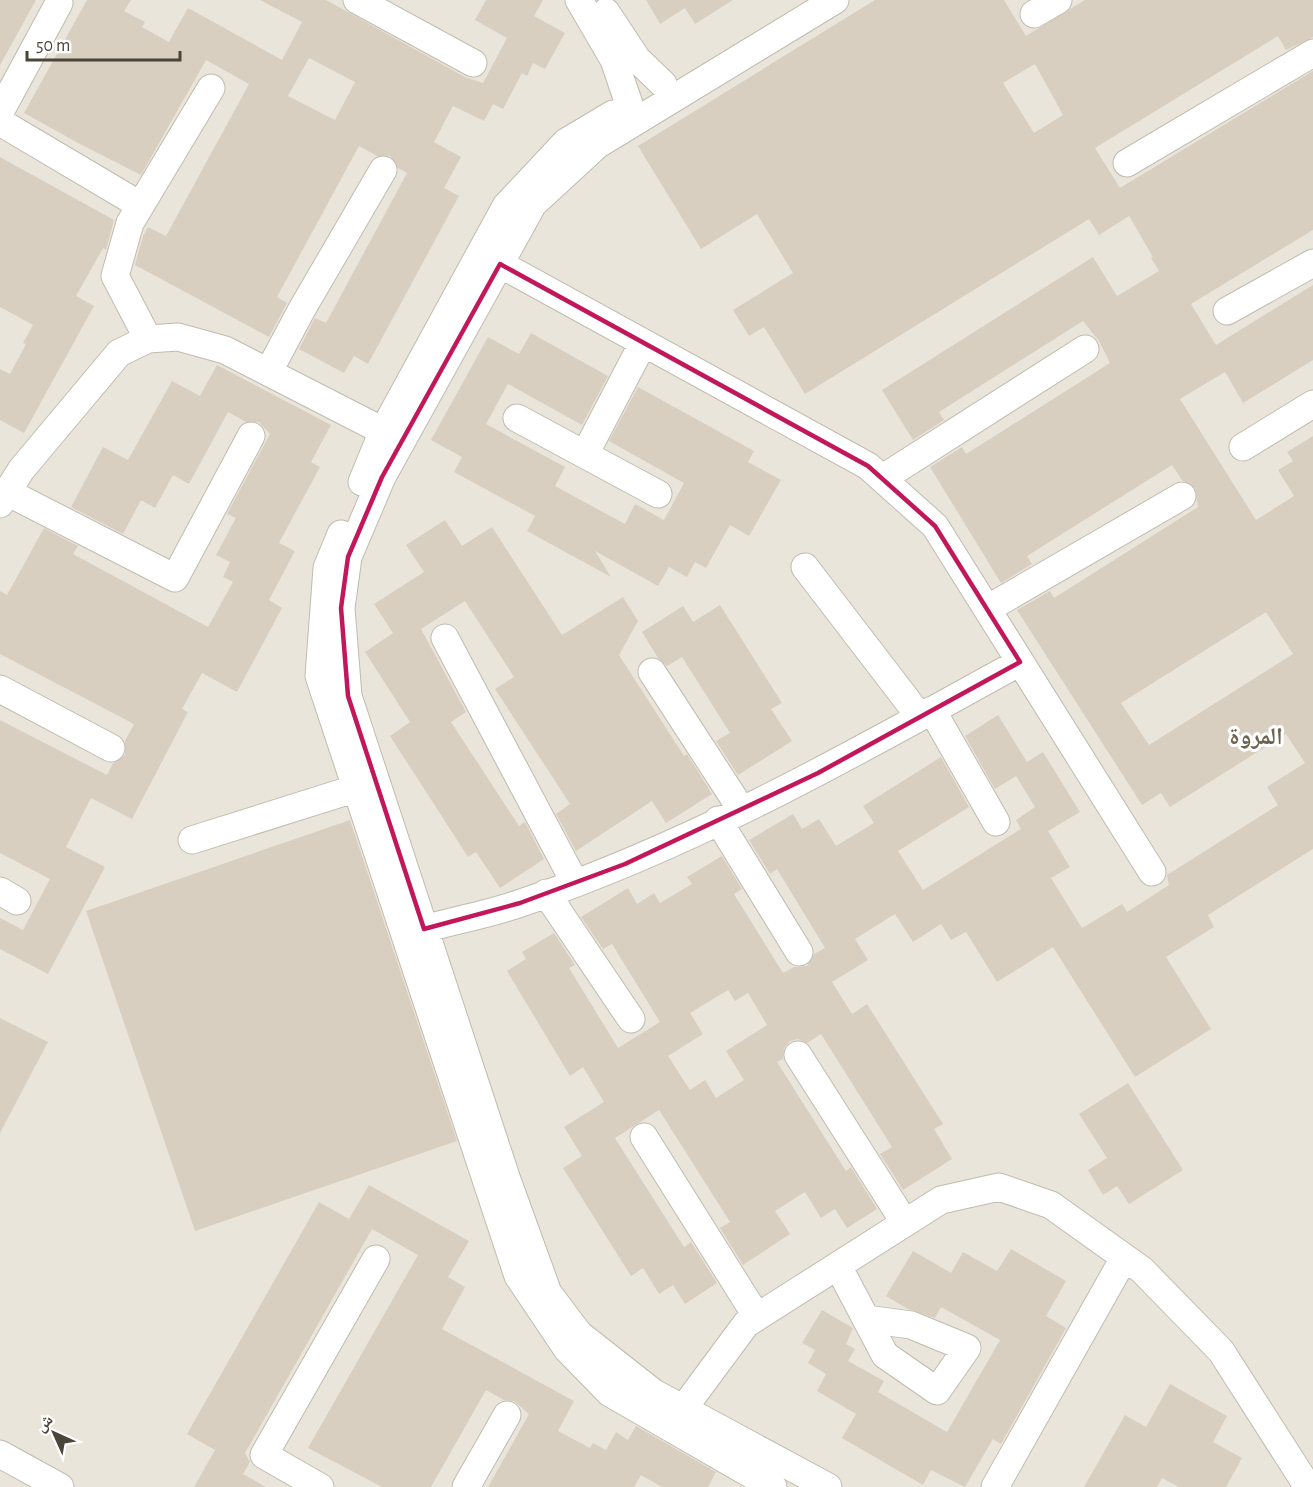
<svg xmlns="http://www.w3.org/2000/svg" width="1313" height="1487" font-family="'Alegreya Sans','Noto Naskh Arabic',sans-serif">
<rect width="100%" height="100%" fill="#f6f3ec"/>
<path fill="#eae5da" d="M0 0H1313V1487H0Z"/>
<path fill="#d8cfc1" fill-rule="evenodd" d="M0 0H36L0 65Z
M87 0H131L124 11 145 22 142 27 169 42 188 8 282 60 302 22 260 0H326L465 77 483 83 507 38 475 20 486 0H543L534 16 565 33 545 69 533 63 527 76 522 73 503 109 493 104 484 121 453 106 434 142 461 157 444 188 459 196 368 364 354 356 344 373 299 349 315 318 326 323 407 173 398 168 390 156H377L359 146 277 297 287 303 269 337 189 294 135 265 143 236 148 227 166 236 249 84 206 60 141 175 78 143 24 113ZM309 58 355 82 335 120 288 96Z
M646 0H733L695 24 685 8 660 24Z
M875 0H1004L1026 36 1085 0H1313V37L1286 50 1278 36 1095 148 1120 188 1313 71V230L1191 304 1216 345 1313 285V360L1243 403 1225 372 1180 399 1256 520 1294 496 1278 470 1293 461 1287 452 1313 436V849L1208 915 1214 927 1166 957 1211 1029 1135 1077 1053 947 997 982 966 932 951 940 941 924 913 942 895 914 855 939 868 960 832 982 852 1014 867 1004 943 1124 934 1129 952 1159 903 1190 880 1154 892 1147 821 1034 807 1043 798 1039 790 1041 784 1048 783 1059 777 1062 846 1171 851 1167 877 1209 847 1228 835 1209 821 1218 805 1192 775 1211 790 1234 743 1265 720 1228 730 1222 659 1110 615 1138 684 1247 691 1242 717 1283 685 1304 673 1285 659 1294 643 1268 631 1276 563 1168 582 1156 564 1127 604 1102 583 1067 570 1076 507 971 526 959 522 952 554 933 575 965 569 968 618 1048 660 1022 612 944 603 949 581 917 628 888 637 904 654 893 660 903 692 884 687 877 722 856 742 889 734 894 783 973 794 967 807 966 814 954 825 948 777 869 770 874 749 840 793 814 802 829 819 819 836 846 874 823 863 806 941 757 969 807 898 851 923 890 1021 829 1016 820 1035 807 1016 776 995 789 965 736 998 715 1027 762 1043 752 1080 812 1048 831 1070 867 1051 878 1082 928 1122 904 1127 912 1169 885 1167 875 1278 805 1267 787 1305 763 1286 734 1170 807 1161 793 1142 805 1017 610 1050 591 1054 598 1198 507 1195 488 1182 480 1172 465 1027 556 1032 564 1001 583 930 467 962 447 966 454 1110 363 1099 341 1083 321 939 412 944 420 913 440 882 390 1093 257 1117 296 1159 271 1151 258 1153 257 1129 216 1099 235 1089 219 805 394 764 327 749 336 733 310 793 273 757 214 701 249 638 146ZM1035 64 1063 115 1034 133 1003 83ZM1266 612 1293 654 1149 745 1121 703ZM728 990 735 1001 748 993 767 1025 726 1051 744 1080 716 1098 705 1080 690 1090 668 1056 703 1034 690 1013Z
M0 157 114 220 106 250 103 248 76 296 94 306 24 433 0 420V369L10 374 26 344 23 343 33 325 0 307Z
M531 333 608 376 582 425 508 384 486 424 565 467 555 486 625 524 635 504 664 520 684 483 609 441 638 387 754 451 748 462 781 480 749 536 730 525 706 568 695 562 687 577 669 567 658 586 595 551 611 577 527 531 535 516 454 472 462 457 431 440 488 337 519 354Z
M217 365 331 425 311 462 320 467 279 543 295 551 269 600 282 608 237 692 202 673 182 709 188 712 132 819 91 798 66 847 105 867 48 974 0 949V918L23 930 50 879 0 853V720L107 775 113 763 125 755V741L134 724 0 654V591L7 595 44 528 78 546 73 554 208 627 233 582 223 577 230 562 216 555 236 518 227 514 270 434 259 422H246L228 412 189 484 173 475 155 508 141 500 123 534 71 507 103 447 128 460 172 381 200 396Z
M445 520 462 546 492 527 562 635 623 597 638 621 619 655 684 756 687 754 712 794 666 823 652 801 576 851 556 814 570 804 495 689 514 677 465 601 421 629 466 712 451 722 519 826 525 822 544 859 500 888 476 852 468 857 390 736 410 722 365 652 393 633 374 604 424 572 406 545Z
M720 605 782 703 771 709 792 741 738 775 716 741 730 733 682 657 667 666 658 658 642 632 683 606 693 622Z
M350 820 457 1141 195 1231 86 911Z
M0 1018 48 1042 0 1133Z
M1128 1083 1183 1170 1129 1204 1117 1186 1103 1195 1088 1170 1107 1158 1079 1114Z
M369 1185 469 1241 448 1277 465 1287 442 1329 574 1401 558 1431 590 1448 593 1443 606 1450 616 1432 628 1440 636 1426 716 1472 708 1487H662L641 1475 634 1487H488L529 1414 514 1401 504 1400 486 1390 431 1487H382L308 1448 418 1255 372 1229 245 1453 250 1462 243 1474 266 1487H194L215 1450 187 1434 319 1202 349 1219Z
M1011 1249 1066 1281 1046 1316 1066 1328 1001 1444 993 1439 965 1487 931 1470 923 1485 842 1438 856 1414 817 1391 826 1374 808 1363 815 1350 802 1343 822 1310 853 1328 846 1344 855 1349 848 1361 884 1381 878 1392 947 1432 1000 1340 941 1307 935 1318 908 1309 886 1296 913 1251 951 1273 963 1252 997 1271Z
M1170 1384 1227 1416 1213 1442 1242 1458 1226 1487H1179L1162 1478 1157 1487H1084L1125 1415 1146 1427Z"/>
<g fill="none" stroke-linecap="round" stroke-linejoin="round">
<g stroke="#c2bbae" stroke-width="29">
<path id="minor" d="M357 0 473 63
M579 0 614 60 629 104
M606 12 637 59 663 84
M1034 14 1058 0
M0 112 59 3
M0 122 140 205
M1127 163 1313 53
M500 264 868 466 935 526 1152 872
M1227 311 1313 263
M148 339 115 276 130 223 211 88
M269 371 302 309 383 170
M517 418 658 494
M1243 447 1313 404
M585 454 643 343
M883 478 1085 349
M362 482 383 431 506 206 566 142 613 114
M7 492 175 578 251 436
M0 504 21 470 119 353 148 339 178 337 225 350 383 431
M341 534 327 568 319 676 518 1276 567 1349 610 1393 773 1487
M805 567 920 717
M987 609 1182 496
M445 638 575 883
M652 672 741 809
M0 689 111 748
M932 710 996 822
M718 820 799 952
M192 840 357 788
M0 891 17 901
M546 893 631 1019
M424 929C456 920 490 914 521 903 696 844 859 751 1020 662
M798 1055 905 1223
M644 1137 757 1317
M838 1266 885 1355 937 1391 967 1348 911 1325 866 1319
M683 1409 746 1324 941 1200 999 1187 1051 1205 1142 1270 1221 1351 1308 1487
M0 1454 60 1487
M320 1487 264 1455 376 1259
M466 1487 507 1415
M828 1487 654 1393 579 1334 548 1293 506 1177 348 696 341 608 348 557 382 477 533 204 597 145 835 0
M995 1487 1124 1258"/>
</g>
<use href="#minor" stroke="#fff" stroke-width="27"/>
</g>
<path fill="none" stroke="#c2185b" stroke-width="4.5" stroke-linejoin="round" d="M500 264 868 466 935 526 1020 662 818 773 625 864 520 903 424 929 348 696 341 608 348 557 382 477Z"/>
<g text-anchor="middle" dominant-baseline="central" stroke-width="6" stroke-linejoin="round" paint-order="stroke">
<g font-size="24" font-weight="bold" fill="#6e6250" stroke="#fff">
<text x="1256" y="737">المروة</text>
</g>
</g>
<g transform="translate(54 1433) rotate(315)" stroke="#ffffff" stroke-width="4.5" paint-order="stroke">
<path d="M0-4.5L10 22L0 15L-10 22Z" fill="#4b4439"/>
<text y="-9" font-size="16" font-weight="bold" text-anchor="middle" fill="#4b4439">ش</text>
</g>
<path d="M27 51v9h153v-9" fill="none" stroke="#4b4439" stroke-width="3"/>
<text x="36" y="51" font-size="18" fill="#4b4439" stroke="#ffffff" stroke-width="4.5" paint-order="stroke">50 m</text>
</svg>
